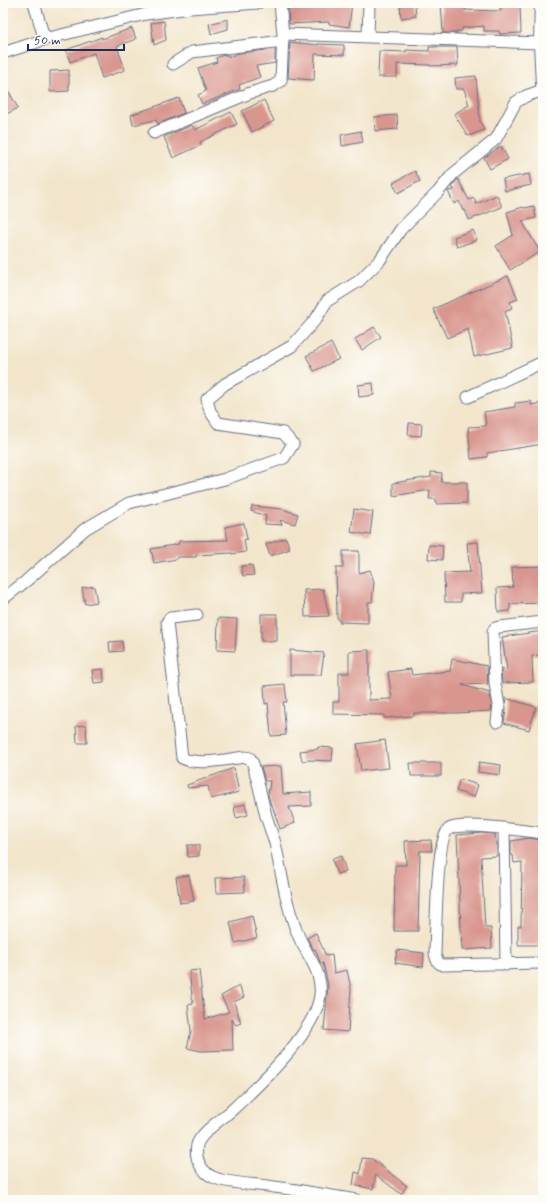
<svg xmlns="http://www.w3.org/2000/svg" width="546" height="1203" font-family="Mynerve,sans-serif">
<rect width="100%" height="100%" fill="#fdfcf7"/>
<filter id="ink" filterUnits="userSpaceOnUse"><feTurbulence type="fractalNoise" baseFrequency=".025" numOctaves="2"/><feDisplacementMap in="SourceGraphic" scale="8" xChannelSelector="R" yChannelSelector="G"/><feConvolveMatrix kernelMatrix="1 2 1 2 8 2 1 2 1" color-interpolation-filters="sRGB"/></filter>
<filter id="wash" filterUnits="userSpaceOnUse"><feTurbulence type="fractalNoise" baseFrequency=".012" numOctaves="4" result="noise"/><feDisplacementMap in="SourceGraphic" scale="16" xChannelSelector="R" yChannelSelector="G"/><feGaussianBlur stdDeviation="0.9" result="paint"/><feColorMatrix in="noise" values="0 0 0 0 0 0 0 0 0 0 0 0 0 0 0 0 0 1.4 0 .05"/><feComposite in="paint" operator="in"/></filter>
<g filter="url(#wash)">
<rect width="100%" height="100%" fill="#f2e5cb"/>
<g id="blocks">
<path fill="#d9968e" d="M313 3H352L349 27 329 24V22L289 24 288 4Z
M441 3H466L465 10 501 11 500 5 520 4 521 33 500 34 499 31H484V26L462 28V31H456V33H443Z
M400 4H415L416 16 401 18Z
M228 19V29L211 34 209 24Z
M164 21 166 40 154 45 151 23Z
M132 28 136 39 117 46 125 70 102 78 94 53 70 62 66 50 102 37V39Z
M290 42 318 45V44L344 45V55L315 54 314 80 288 78Z
M429 47H457L458 65 430 66V65L397 64V77H378L379 51 406 52V50L429 51Z
M275 49V63L256 66 260 77 239 85 240 89 202 104 198 95 206 91 198 68 217 62 216 58 224 55H228L229 57 239 53Z
M69 70V91L50 92V71Z
M476 76 480 121 484 130 468 136 454 114 469 105 464 89H456L455 78Z
M3 81 18 108 3 116Z
M179 98 184 113 158 124 156 120 133 125 131 115Z
M264 100 274 121 252 132 242 111Z
M231 112 237 124 200 142 201 145 173 158 164 137 192 125 195 130Z
M397 115 398 129 375 131 374 117Z
M361 131 363 142 342 146 341 135Z
M501 146 508 159 490 169 484 158Z
M415 171 420 181 398 193 393 183Z
M529 174 531 185 505 191 503 179Z
M458 179 469 200 474 198 476 204 497 195 502 207 469 220 465 210 463 211 459 201 454 204 448 191 454 190 452 186Z
M534 206 536 218 522 221 540 252 510 270 496 246 513 235 507 212 523 207 524 208Z
M473 230 477 240 457 247 454 237Z
M508 276 518 299 510 302 512 308 505 311 513 348 474 357 468 329 447 338 433 309Z
M374 327 381 337 362 350 355 339Z
M331 343 339 359 314 371 306 356Z
M373 383 374 395 359 397 358 385Z
M531 401V405L543 403V444L487 453V457L471 459 468 427 486 426 484 412 515 407V403Z
M409 423 422 424 421 436 408 435Z
M431 472 442 473 441 482H467V503L436 504V499H429L430 490 393 496V483L431 477Z
M252 506 282 509 298 514 295 524 280 520 282 525 265 524 266 516 251 511Z
M354 509 373 512 370 535 351 532Z
M244 523 247 539 244 540 246 552 232 554V553L196 555V557H177V559L154 563 151 549 179 544V541L228 540 225 527Z
M286 538 290 549 270 556 266 544Z
M478 542 482 593 461 594V602H445L444 573 470 572 467 543Z
M429 545 443 546 442 560 428 559Z
M343 551H359V573L370 570 374 582 372 602H368V623L339 622V619L337 618 336 568H343Z
M252 565 254 575 243 576 241 566Z
M543 566V603L510 604V611L498 612 497 588 513 587 512 567Z
M94 586 97 602 85 604 82 588Z
M323 589 329 616 305 617 304 590Z
M261 614H277V641H261Z
M218 618 237 619 235 651 217 650Z
M543 631V654L532 656 533 682 502 683 501 669 507 670 502 637Z
M122 641 123 651 110 652 109 642Z
M290 650 324 653 321 675H290Z
M369 650V700L392 699 388 672 411 669 412 675 450 671 452 659 487 666 488 684 462 685 490 693 492 705 491 711 456 713H414V716L384 718V715L333 714V702H339V673H349V651Z
M103 669 104 682 94 683 92 670Z
M285 684 287 702H283L286 735 271 736 268 703 265 704 264 686Z
M505 698 536 707 529 730 504 723 506 710Z
M86 725 87 743H77L76 726Z
M385 740 389 768 361 771 357 744Z
M318 747 333 748 332 761 310 760 302 761 300 751 318 749Z
M479 762 501 765 500 775 478 772Z
M410 763H441V776H411Z
M281 766 283 794 311 792V806L289 807 295 823 280 829 272 805H271L268 795 270 781H265L261 767Z
M234 768 239 792 211 799 208 786 188 788 187 785Z
M460 779 478 785 474 797 456 791Z
M245 804 248 815 236 818 234 807Z
M482 833 495 834 496 843H497V856L481 857 485 928H491L492 948 462 950 457 835Z
M529 838 542 840 543 851V945H518V926H521L522 862 514 863 513 855H511V841Z
M431 840 432 851H420L418 931H394L395 865H406L405 841Z
M187 845H199V856L188 857Z
M341 856 346 871 337 874 332 859Z
M189 875 194 901 180 903 176 877Z
M244 877 245 892 216 893 215 878Z
M252 916 257 938 235 943 230 922Z
M316 933 326 956 332 955 334 973 347 970 351 989 348 1032 324 1030 328 985 323 963 321 964 315 949 314 950 307 938Z
M397 950 424 953 423 967 395 963Z
M199 970 205 1019 229 1012 221 996 239 986 244 997 234 1002 241 1023 236 1025 232 1019 233 1050 201 1051 187 1048 191 1031 188 1005 193 1004 189 971Z
M362 1158 372 1159 407 1186 401 1194 376 1175 373 1189 353 1185 355 1172 360 1174Z"/>
</g>
</g>
<g filter="url(#ink)">
<use href="#blocks" fill-opacity="0" stroke="#666f84" stroke-width="1"/>
<g fill="none" stroke-linecap="round" stroke-linejoin="round">
<g stroke="#666f84" stroke-width="13">
<path id="minor" d="M34 3 43 34 49 38 146 14 190 8 258 3
M280 3 283 34 541 43
M368 37 369 3
M3 53 49 38
M173 64 192 52 283 41
M154 133 250 93 273 86 281 81 283 34
M468 397 543 362
M3 599 26 581 85 529 129 503 225 479 284 458 293 444 283 433 218 423 210 411 207 399 225 384 292 346 316 319 327 301 359 281 380 260 401 229 438 192 453 174 496 139 516 102 526 96 543 90
M197 615 170 618 167 622 182 758C200 766 226 759 245 757L250 758 253 764C258 782 262 799 266 816 269 825 272 834 275 843 282 875 286 907 299 937 307 955 323 973 320 995 316 1032 259 1085 232 1110 222 1119 200 1133 197 1145 194 1159 202 1173 215 1178 230 1184 257 1184 274 1187 302 1190 329 1196 357 1200
M497 722 499 705 495 684 493 632 495 628 499 627 543 622
M504 828 506 965
M543 833C525 831 461 821 449 829 436 837 436 934 435 953 436 959 437 963 443 965L543 963"/>
</g>
<g stroke="#666f84" stroke-width="16">
<path id="tertiary" d="M542 3 541 43 543 84"/>
</g>
<use href="#minor" stroke="#fff" stroke-width="11"/>
<use href="#tertiary" stroke="#fff" stroke-width="14"/>
</g>
</g>
<rect width="546" height="1203" fill="none" stroke="#fdfcf7" stroke-width="16"/>
<path d="M28 44v6h96v-6" fill="none" stroke="#1b2f5e" stroke-width="2"/>
<text x="34" y="44" font-size="12" fill="#1b2f5e" stroke="#fdfcf7" stroke-width="3" paint-order="stroke">50 m</text>
</svg>
